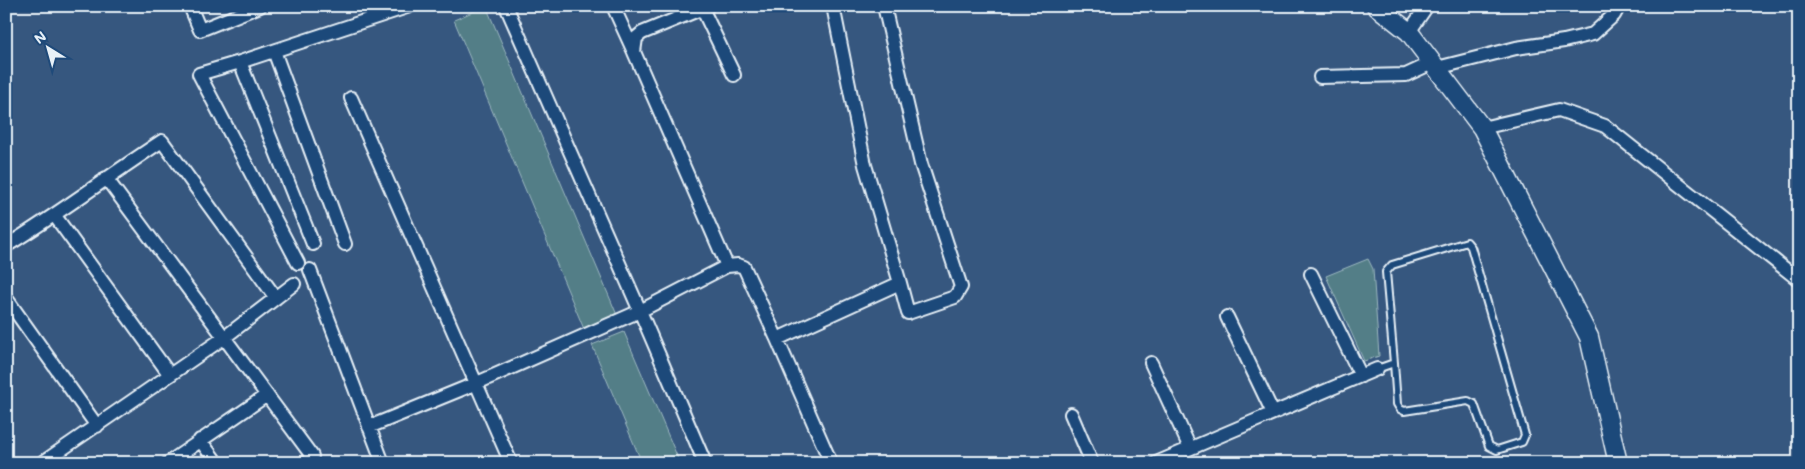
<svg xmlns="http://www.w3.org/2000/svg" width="1805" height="469" font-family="Mali,sans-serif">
<rect width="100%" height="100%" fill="#36577f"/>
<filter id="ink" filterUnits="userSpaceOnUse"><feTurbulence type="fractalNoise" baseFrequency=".02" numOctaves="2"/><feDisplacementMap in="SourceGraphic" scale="10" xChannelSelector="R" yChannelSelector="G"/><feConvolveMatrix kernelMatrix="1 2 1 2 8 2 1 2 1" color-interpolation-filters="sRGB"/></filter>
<g filter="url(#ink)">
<path fill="#527e87" stroke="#9db8c0" d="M486 6 617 315 584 329 454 20Z
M1368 259 1373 269 1379 356 1364 361 1326 276Z
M624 332 680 463H642L592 345Z"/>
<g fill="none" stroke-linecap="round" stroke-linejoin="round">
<g stroke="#e8f1f8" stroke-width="10">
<path id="lane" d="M1377 369 1394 363 1386 272 1392 265 1467 242 1471 247 1525 435 1522 442 1497 450 1489 446 1474 404 1468 401 1404 411 1400 409 1397 404 1394 363"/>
</g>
<g stroke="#e8f1f8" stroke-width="16">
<path id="street" d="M190 6 200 30 260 6
M506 6 640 311 705 463
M613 6 634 52
M701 6 734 75
M708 6 642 33 636 38 634 52 727 266
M833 6 865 165 900 283
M1409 32 1427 6
M274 51 345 244
M240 62 313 244
M1437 68 1516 48 1564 41 1593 34 1614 15 1619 6
M1320 77 1406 75 1432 63
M351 98 511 463
M1482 128 1559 110 1605 126 1799 280
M106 178 312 456
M55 216 170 375
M6 246C60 213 110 175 162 141L276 298
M298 263 199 74 240 62 410 6
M310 270 383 463
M1311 274 1361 376
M6 298 97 426
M1227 317 1273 413
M777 339 900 283 908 313 955 297 961 287 921 164 884 6
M1151 363 1190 448
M1071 414 1092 463
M369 427 477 383 640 311 727 266 738 265 744 267 777 339 831 463
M200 440 217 463
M42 463 225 337 294 284
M168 463 267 395
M1156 463 1377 369"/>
</g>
<g stroke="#e8f1f8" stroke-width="21">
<path id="secondary" d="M1376 6 1409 32 1482 128 1589 337 1618 463"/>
</g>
<use href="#lane" stroke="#1f4a7a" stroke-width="6"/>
<use href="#street" stroke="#1f4a7a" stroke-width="12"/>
<use href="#secondary" stroke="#1f4a7a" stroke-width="18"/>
</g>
</g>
<rect width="1805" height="469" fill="none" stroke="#1f4a7a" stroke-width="25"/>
<rect x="12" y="12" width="1780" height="444" fill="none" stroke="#e8f1f8" stroke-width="2" filter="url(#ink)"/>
<g transform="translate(48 48) rotate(323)" stroke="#1f4a7a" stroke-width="4" paint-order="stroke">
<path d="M0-4L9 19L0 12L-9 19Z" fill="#e8f1f8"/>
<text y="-8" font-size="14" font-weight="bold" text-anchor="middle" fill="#e8f1f8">N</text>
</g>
</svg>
